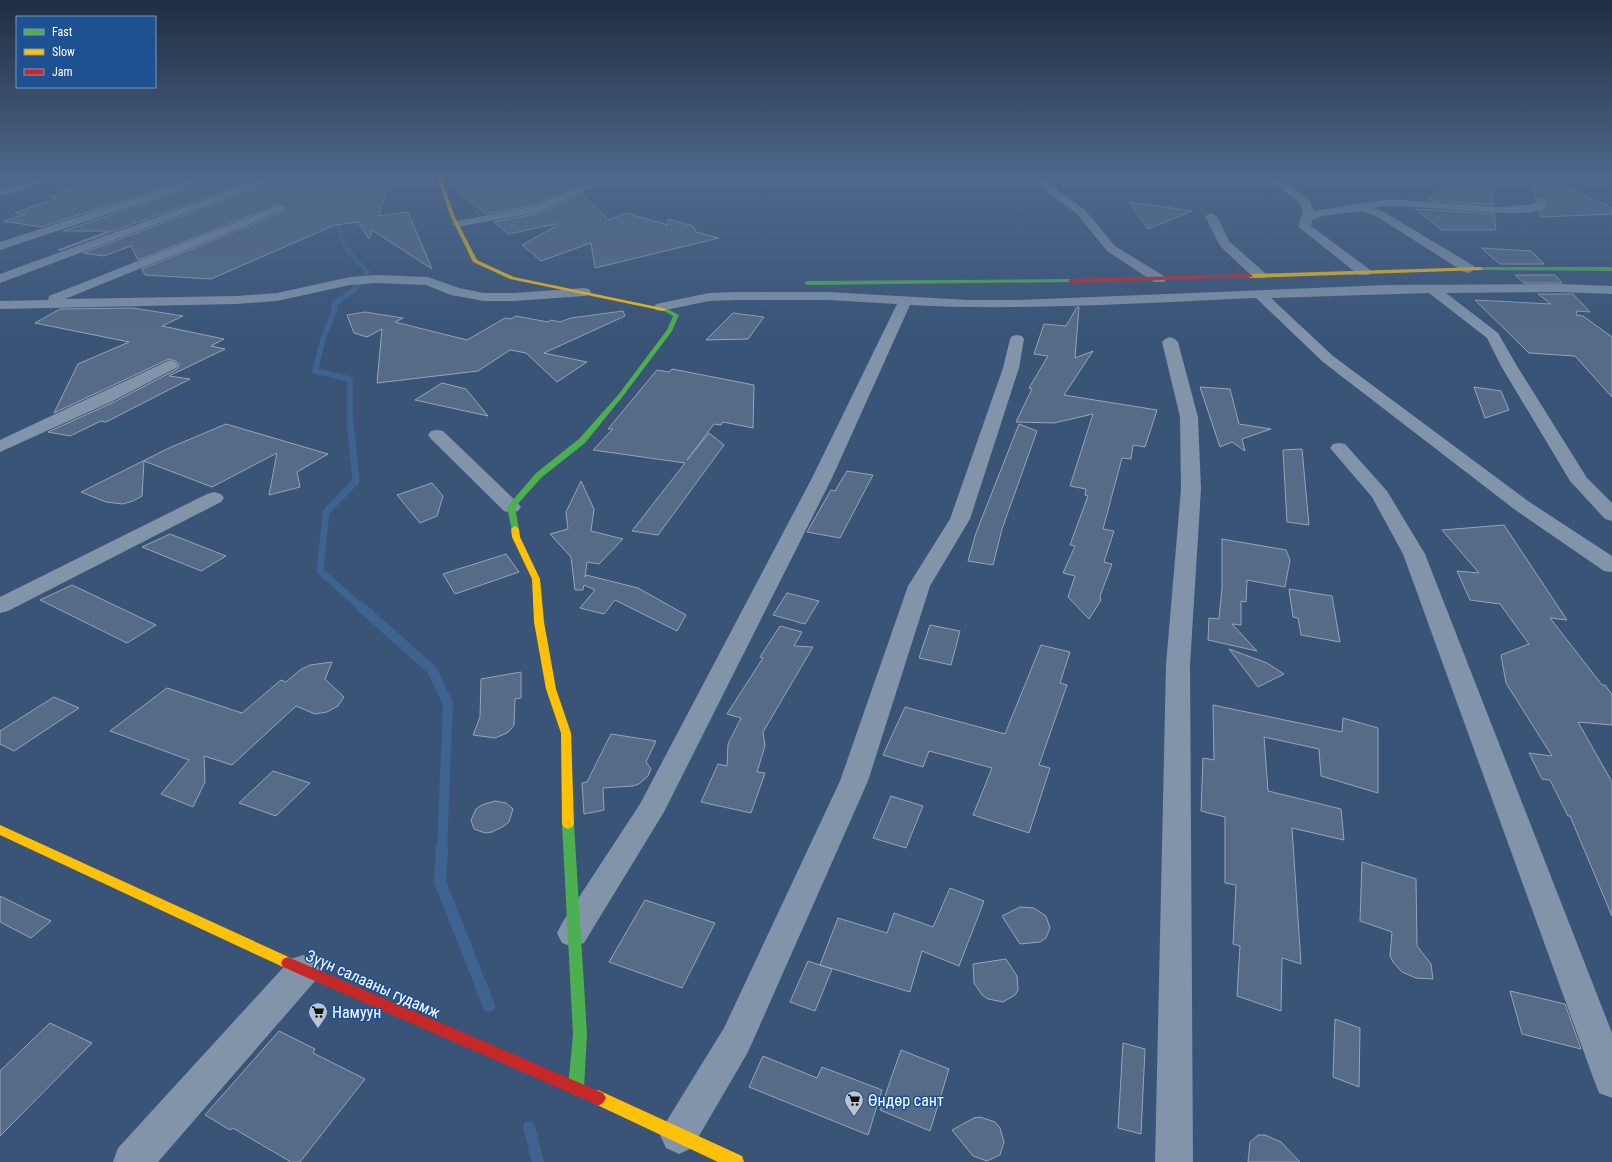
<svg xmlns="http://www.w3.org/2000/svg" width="1612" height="1162" font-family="'Roboto Condensed',sans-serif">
<rect width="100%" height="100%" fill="#395477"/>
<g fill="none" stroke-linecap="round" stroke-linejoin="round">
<path stroke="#3f6390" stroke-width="4" d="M339 215C338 244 349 253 368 272L360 282"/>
<path stroke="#3f6390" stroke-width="5.5" d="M350 423V379L315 371 323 339 335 309 334 304 356 288 361 281"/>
<path stroke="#3f6390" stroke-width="7" d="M350 422 356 481 326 512 320 571 361 607"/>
<path stroke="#3f6390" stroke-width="10" d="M360 606 432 670 448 704 442 848"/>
<path stroke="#3f6390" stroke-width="12" d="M442 847 440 882 489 1006
M529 1127 538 1162"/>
</g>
<path fill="#556b87" stroke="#96a5b8" d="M73 174H197L158 190 41 227 4 221 26 214 15 213 57 198 49 197 70 190 56 188 57 182 71 177Z
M298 174 384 182 383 187H389L378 216 408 212 432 269 372 230 369 239 358 222 335 225 211 279 145 275 142 269 283 212 285 208 278 205 138 260 131 246 104 256 83 253 286 177Z
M490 174H562L574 187 532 206 486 214 447 182 446 179Z
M217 176 263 177 61 250H58L109 231H63L167 196Z
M1452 182 1491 189 1493 205 1427 200Z
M1532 183H1557L1612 208V214L1541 217 1539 211 1547 205 1545 200H1536Z
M582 194 608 220 626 213 668 225V219L693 226 696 232 719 238 595 268 591 243 541 261 522 245 556 226 555 224 509 234 494 222 540 213Z
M1129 202 1192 211 1148 229Z
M1415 209 1494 214 1496 230H1442Z
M1481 248 1531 251 1544 264H1500Z
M1515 275H1555L1562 283H1524Z
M1538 294H1573L1590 312 1577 311 1576 315 1583 316 1612 337V397L1575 356 1529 353 1475 300 1551 304Z
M1077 307H1079L1075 358 1093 351 1064 395 1157 410 1145 447 1133 445 1131 459 1122 458 1103 529 1114 531 1104 562 1112 564 1100 596 1101 600 1089 619 1068 597 1075 576 1063 573 1075 546 1070 545 1088 496 1085 495 1086 489 1070 486 1093 414 1054 423 1016 422 1032 389 1029 388 1048 356 1034 354 1044 324 1066 326Z
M133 308 183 316 162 326 224 339 211 346 225 349 169 376 190 379 106 422 101 421 70 436 48 432 114 402 177 369 179 364 176 361 169 359 54 413 78 364 129 342 35 323 60 309Z
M623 311 625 316 544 353 587 362 557 382 526 353 510 350 478 371 377 383 382 329 367 337 354 333 347 315 365 312 403 318 395 322 467 340 505 318 510 319 516 316 548 322 551 320 560 322 571 318Z
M733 313 764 317 748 339 706 340Z
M672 369 754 385 753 428 723 422 721 425 714 424 687 460 709 433 724 445 658 535 632 531 685 463 593 450 613 429H608L657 370 669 372Z
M442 383 466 389 488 416 415 400Z
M1200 387 1230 389 1239 424 1271 429 1242 439 1245 451 1232 442 1220 447Z
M1474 387 1501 391 1509 410 1485 418Z
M226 424 328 454 297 472 300 487 269 495 277 453 212 487 144 461 142 496 133 501 123 504 106 502 81 492 169 448Z
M1019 424 1037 431 1002 529 993 565 968 561 976 533Z
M1302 449 1309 525 1287 522 1283 450Z
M847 471 873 475 840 538 807 532 831 490 835 491Z
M581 481 594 509 591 531 623 539 599 564 587 562 585 577 586 575 638 588 686 615 677 631 615 600 604 614 580 608 595 590 584 585 583 590H575L571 557 550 534 568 529 566 512Z
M432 483 443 496 437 516 420 523 397 495Z
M1504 525 1567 620 1550 618 1602 685H1605L1612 695V725L1578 722 1612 782V916L1570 816H1568L1550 780 1542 779 1529 753 1552 756 1506 683 1501 655 1529 644 1500 604 1470 600 1457 571 1479 573 1442 530Z
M170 534 226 556 201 571 142 547Z
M1222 539 1286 550 1290 560 1285 587 1247 580 1246 602 1241 601V625L1232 624 1257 651 1208 640 1209 618 1219 619 1222 588Z
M506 554 519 572 455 594 443 574Z
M72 585 156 625 127 643 40 600Z
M1289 589 1332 596 1340 642 1301 635 1298 618 1293 617Z
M787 593 819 601 805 624 773 615Z
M930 625 960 631 951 665 919 658Z
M780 626 802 632 794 646 813 647 763 732 765 746 757 772 765 773 751 813 701 802 718 764 727 766 728 744 741 718 727 714 763 658 760 657Z
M1041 645 1070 652 1060 683 1067 685 1039 765 1050 768 1029 833 973 815 992 768 929 751 923 767 883 755 905 707 1005 734Z
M1229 649 1267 663 1284 674 1258 687Z
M332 662 325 679 344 697 338 706 327 712 315 714 296 706 232 765 204 756 205 782 193 807 161 794 189 760 110 731 167 688 242 713 281 680 286 682 300 670 310 665Z
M521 672V698L515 699 514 725 511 729 507 733 495 738 473 735 480 717 481 679Z
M54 697 79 708 14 751 0 744V731Z
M1213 705 1342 732 1343 718 1378 728V793L1321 776 1319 749 1264 737 1268 791 1341 809 1344 840 1292 828 1301 964 1282 958 1281 1011 1237 996 1240 946 1233 944 1236 885 1225 883V817L1201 811 1203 758 1214 760Z
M611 734 656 741 646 762 651 769 648 776 639 784 633 786 603 788 604 810 584 814 582 783 587 782Z
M273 771 310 783 276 816 239 803Z
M891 796 923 806 906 848 873 838Z
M495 801 506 803 513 809 509 822 504 826 492 832 485 833 474 829 471 820 476 809 482 805Z
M1362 862 1416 879 1417 946 1431 964 1433 979 1416 978 1402 972 1393 962 1390 956 1392 932 1360 921Z
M950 888 984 901 959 966 922 951 910 992 820 965 838 918 887 933 894 913 933 927Z
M0 896 51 921 31 938 0 922Z
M645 900 715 923 682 988 609 962Z
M1020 907 1034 908 1046 916 1050 928 1046 938 1040 942 1020 944 1002 916Z
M1006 959 1017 976 1018 990 1015 995 1003 1002 988 999 982 995 974 983 973 964Z
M808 961 832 969 815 1011 790 1002Z
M1510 991 1565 1004 1581 1049 1522 1034Z
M1335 1019 1360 1028 1359 1087 1333 1077Z
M50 1023 92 1043 0 1136V1071Z
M279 1031 315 1049 313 1053 365 1079 300 1162H291L233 1128 230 1130 205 1115Z
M1123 1043 1145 1049 1141 1134 1118 1128Z
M901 1050 949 1069 930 1131 880 1110Z
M763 1056 817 1078 822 1067 882 1090 868 1135 749 1087Z
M980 1117 995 1122 1000 1128 1004 1142 1000 1155 987 1161 973 1156 952 1130 974 1118Z
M1258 1135H1265L1281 1142 1300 1162H1248L1250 1142Z"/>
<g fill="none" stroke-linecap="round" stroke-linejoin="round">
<path fill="#8194aa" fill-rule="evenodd" d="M55 174H72L71 176 0 196V190Z
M202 174H217L166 195 0 250V242L158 191Z
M275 174H290L0 283V274Z
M590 174H600L594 187 539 212 457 227 451 224 457 221 532 207 586 183Z
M1033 174H1043L1054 187 1085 210 1115 246 1164 276 1166 279 1164 282H1154L1107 251 1077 214 1046 191Z
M1250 174H1266L1285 181 1310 201 1314 211 1390 199 1484 206 1502 207 1534 204 1536 201H1544L1546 206C1531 225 1404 200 1373 208L1384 212 1474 266 1475 269 1469 273 1464 272 1376 216 1361 211 1323 216 1312 220 1311 226 1369 269 1371 272 1369 275H1359L1301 229 1299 227 1300 218 1303 215 1301 204 1277 185Z
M278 206 282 207 284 209 282 211 65 299 236 296 277 293 350 277 376 275 428 277 459 288 484 293H514L584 288 589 289 591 292 589 295 584 296 514 301H484L451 295 426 285 376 283 350 285 277 301 236 304 0 309V301L48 300 49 296Z
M1211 213 1217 216 1229 241 1264 272 1266 275 1264 278H1254L1220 246 1205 216Z
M1560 284 1612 286V294L1560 292 1446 293 1498 333 1517 366 1587 478 1612 503V521L1605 519 1570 481 1501 366 1487 338 1429 293 1271 298 1333 356 1528 501 1612 556V572L1604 571 1514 509 1323 362 1256 298C1141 303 1025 311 910 305L832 478 664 812 584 943 573 947 562 943 557 933 562 923 640 804 812 478 897 304 828 300H735L709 301 661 311 656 310 654 307 656 304 709 293 735 292H828L969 300H1018L1387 285Z
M1017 335 1022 336 1024 339 1019 368 970 519 930 586 868 781 748 1052 692 1148 679 1154 666 1148 660 1135 666 1122 724 1028 840 781 908 586 950 519 1003 368 1010 339 1012 336Z
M1170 337 1175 339 1178 342 1198 417 1201 489 1190 665 1193 1162H1155L1166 665 1181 489 1180 417 1162 342 1165 339Z
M170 360 176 362 178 365 176 368 113 401 0 452V440Z
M437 430 443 431 518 503 521 507 518 511 511 513 504 511 431 439 428 435 431 431Z
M1339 443 1345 444 1387 491 1425 554 1612 1033V1098L1599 1093 1594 1080 1403 554 1372 497 1330 448 1333 444Z
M214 492 221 494 224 498 221 502 8 611 0 613V597L207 494Z
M303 955 315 959 320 970 315 981 158 1162H113L118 1148 291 959Z"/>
<path fill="#4caf50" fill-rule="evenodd" d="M1480 267H1612V271L1478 270 1477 269Z
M1071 279 1073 280V282L807 285 804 283 807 281Z
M664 307 679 315 672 331 623 396 585 443 542 477 515 507 519 529 515 532 512 531 507 507 536 473 579 439 619 394 667 330 673 316 662 310 661 309Z
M568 819 572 821 574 824 587 1034 584 1088 581 1093 576 1096 571 1093 568 1088 573 1034 562 824 564 821Z"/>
<path fill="#ffc107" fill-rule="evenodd" d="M436 174H440L454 215 477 260 514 277 667 309 664 311 510 279 473 262 450 215Z
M1480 267 1483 269 1482 270 1250 278 1247 276 1250 274Z
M515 526 519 529 520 537 540 579 544 622 556 689 571 733 574 824 572 827 568 829 564 827 562 824 561 733 546 689 534 622 532 579 512 537 511 529Z
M0 825 293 959 295 963 293 967 288 969 283 967 0 835Z
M598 1090 742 1156 744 1162H718L593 1103 590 1098 593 1093Z"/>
<path fill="#c62828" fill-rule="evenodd" d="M1250 274 1252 275V277L1071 283 1068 281 1071 279Z
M288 957 603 1093 606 1098 603 1103 598 1106 593 1103 283 967 281 963 283 959Z"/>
</g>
<linearGradient id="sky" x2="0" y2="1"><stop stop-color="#1f2e41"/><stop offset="0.52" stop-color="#4e678a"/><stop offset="1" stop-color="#4e678a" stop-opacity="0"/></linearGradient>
<rect width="1612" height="337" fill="url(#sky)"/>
<defs>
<g id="supermarket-pin" transform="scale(1)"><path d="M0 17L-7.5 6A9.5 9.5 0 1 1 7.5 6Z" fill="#bac3cf" stroke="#1e5192"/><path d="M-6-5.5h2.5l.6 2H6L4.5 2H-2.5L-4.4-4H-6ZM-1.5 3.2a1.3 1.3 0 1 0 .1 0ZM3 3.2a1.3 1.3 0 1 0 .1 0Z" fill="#111"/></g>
</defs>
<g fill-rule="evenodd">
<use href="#supermarket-pin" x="318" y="1012"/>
<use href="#supermarket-pin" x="854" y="1100"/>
</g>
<g text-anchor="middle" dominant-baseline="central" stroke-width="3" stroke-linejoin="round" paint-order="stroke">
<g font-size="16" fill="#fff" stroke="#1e5192">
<text transform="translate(373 984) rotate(24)">Зүүн салааны гудамж</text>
</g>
<g font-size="16" fill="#fff" stroke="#1e5192" text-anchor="start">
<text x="332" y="1012">Намуун</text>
<text x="868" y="1100">Өндөр сант</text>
</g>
</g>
<rect x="16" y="16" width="140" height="72" fill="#1e5192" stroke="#7897be"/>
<rect x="24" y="29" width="20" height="6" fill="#4caf50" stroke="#7897be"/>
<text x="52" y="36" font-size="12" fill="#ffffff">Fast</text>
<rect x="24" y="49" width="20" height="6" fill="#ffc107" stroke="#7897be"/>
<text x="52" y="56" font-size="12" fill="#ffffff">Slow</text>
<rect x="24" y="69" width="20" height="6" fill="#c62828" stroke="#7897be"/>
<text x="52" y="76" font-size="12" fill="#ffffff">Jam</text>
</svg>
